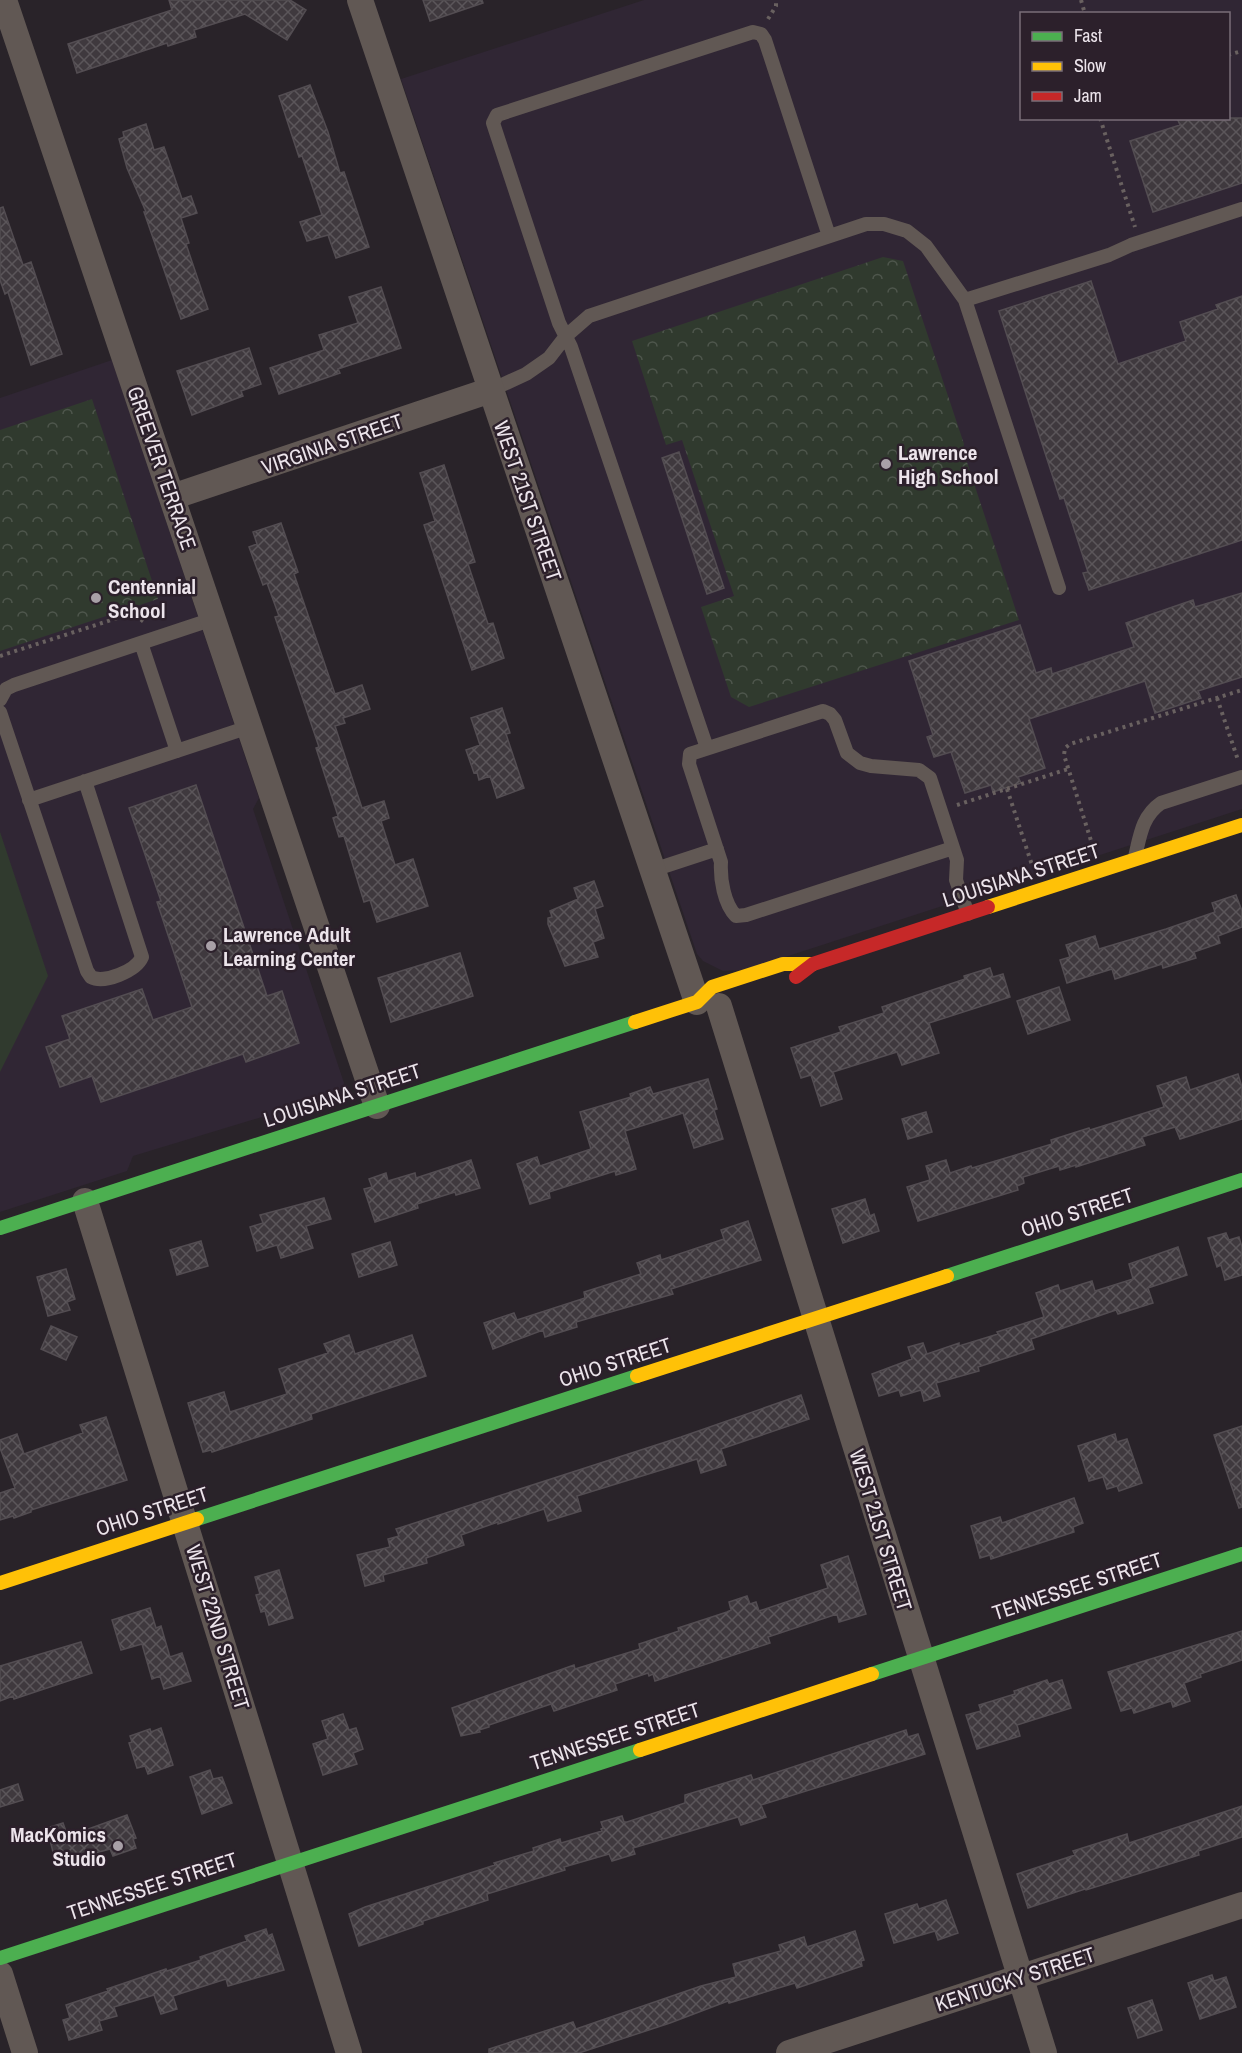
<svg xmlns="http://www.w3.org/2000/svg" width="1242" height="2053" font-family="'Archivo Narrow',sans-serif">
<defs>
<pattern id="park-crowns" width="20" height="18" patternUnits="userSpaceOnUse" patternTransform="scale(1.5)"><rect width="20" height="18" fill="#303a2e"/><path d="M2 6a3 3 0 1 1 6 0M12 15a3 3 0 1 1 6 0" fill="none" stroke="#4e564c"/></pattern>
<pattern id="building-cross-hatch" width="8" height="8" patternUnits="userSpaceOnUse" patternTransform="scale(1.5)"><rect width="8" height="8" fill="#3f393e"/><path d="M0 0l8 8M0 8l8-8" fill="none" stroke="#5b565a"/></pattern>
</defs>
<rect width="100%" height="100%" fill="#292329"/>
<path fill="#302634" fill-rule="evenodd" d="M644 0H1242V809L745 970 723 971 703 961 697 954 401 79ZM1022 14H1228V118H1022Z
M112 360 259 798 253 809 344 1083 340 1097 328 1105 275 1122 262 1117 133 1156 127 1171 0 1212V398Z"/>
<path fill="#303a2e" d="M0 832 48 976 0 1072Z"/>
<path fill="url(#park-crowns)" d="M883 257 903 261 964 444 963 450 1019 620 749 707 731 697 701 607 734 596 682 440 666 445 632 341Z
M92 399 158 599 0 651V430Z"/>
<path fill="url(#building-cross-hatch)" stroke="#534d52" stroke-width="1.5" d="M169 0H290L306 10 287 40 245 14 194 30 196 37 168 46 167 43 77 73 68 44 172 10Z
M423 0H482L483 3 430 21Z
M310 85 328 132 340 173 344 172 369 247 336 258 328 235 307 241 300 222 322 215 302 156 299 157 279 96Z
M1177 118H1242V183L1153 212 1130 141 1180 125Z
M146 124 154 150 164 147 182 199 191 196 197 213 181 218 189 243 186 244 208 309 181 319 144 212H146L127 168 119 139 124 137 123 132Z
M3 207 23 265 31 262 62 354 31 365 8 292 5 294 0 280V208Z
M1091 281 1118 364 1186 341 1180 322 1218 309 1216 305 1242 296V540L1089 590 1083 573 1088 572 1064 498 1060 499 999 311Z
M381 287 401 348 338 369 340 373 279 394 270 368 324 350 319 335 358 323 349 297Z
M249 348 261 384 241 391 243 396 192 415 177 371Z
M679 452 724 588 707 594 662 458Z
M444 465 475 562 468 564 488 624 493 623 504 658 472 670 424 525 435 521 420 473Z
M281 523 298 572 294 574 335 694 362 685 370 709 343 718 345 723 335 726 362 808 384 801 389 818 381 821 395 865 413 859 428 906 377 922 370 900 364 902 344 836 339 837 333 818 338 816 316 748 319 747 275 617 279 616 267 583 263 585 249 547 257 544 253 532Z
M1242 593V677L1198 691 1201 698 1155 713 1145 681 1029 719 1045 768 1018 777 1021 783 993 792 991 785 965 793 951 752 934 757 927 737 933 735 909 661 1020 625 1036 673 1051 668 1052 674 1134 647 1126 623 1193 600 1195 607Z
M502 708 510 733 506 734 524 788 497 798 490 776 479 780 477 772 474 773 466 750 480 745 471 718Z
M196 785 267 996 282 991 299 1043 246 1062 243 1054 101 1102 92 1076 60 1087 46 1047 70 1039 62 1016 142 989 153 1020 192 1007 157 902 161 901 129 808Z
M594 881 603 906 595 909 604 938 593 942 598 957 565 966 548 924V918L552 917 550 911 578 899 574 888Z
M1236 895 1242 911V927L1218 936 1220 943 1194 952 1196 958 1163 968 1162 964 1115 979 1112 969 1067 983 1060 960 1070 957 1066 945 1095 936 1099 949 1166 929 1215 912 1212 903Z
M460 953 473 996 391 1022 378 978Z
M990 968 993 977 1003 974 1010 997 929 1023 939 1053 902 1065 897 1052 833 1072 842 1099 821 1106 811 1075 801 1078 791 1048 841 1032 839 1027 884 1013 882 1007 965 979 964 976Z
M1059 987 1070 1020 1028 1034 1017 1001Z
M1238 1074 1242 1087V1119L1180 1139 1175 1127 1142 1137 1145 1145 1076 1167V1165L1060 1170 1059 1166 1023 1177 1024 1183 1017 1186 1018 1190 918 1221 907 1187 930 1180 926 1166 946 1160 950 1173 971 1166 972 1168 1052 1144 1051 1140 1089 1128 1090 1130 1164 1107 1157 1086 1186 1077 1190 1090Z
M708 1079 717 1109 714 1110 723 1139 694 1148 683 1113 625 1131 636 1169 616 1175 615 1171 549 1192 550 1198 530 1204 517 1164 537 1157 540 1166 591 1149 580 1112 631 1097 630 1094 650 1087 653 1094Z
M926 1112 932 1132 908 1139 902 1119Z
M471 1160 480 1188 456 1195 455 1192 417 1204 418 1208 375 1222 364 1189 372 1187 369 1179 386 1173 388 1181 415 1173 416 1178Z
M324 1198 331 1219 306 1226 313 1248 281 1258 277 1245 257 1251 250 1227 263 1223 260 1215Z
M865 1199 870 1216 874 1214 879 1231 843 1243 832 1209Z
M748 1221 761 1260 671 1289 673 1294 576 1322 577 1327 545 1337 543 1330 493 1349 484 1323 514 1313 517 1320 585 1298 584 1292 641 1274 637 1263 660 1255 661 1260 724 1239 721 1230Z
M1226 1233 1229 1240 1239 1237 1242 1247V1275L1225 1280 1221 1265 1217 1267 1208 1238Z
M201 1241 208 1266 177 1275 170 1250Z
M390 1242 397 1265 359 1277 352 1254Z
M1178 1247 1187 1275 1148 1288 1153 1303 1118 1314 1116 1310 1031 1339 1034 1349 978 1367 979 1371 936 1383 940 1396 924 1401 921 1390 901 1396 899 1390 879 1396 872 1374 912 1359 908 1347 923 1343 927 1354 959 1343V1346L998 1334 997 1332 1044 1317 1036 1293 1058 1285 1060 1291 1092 1281 1095 1291 1133 1279 1129 1264Z
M66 1269 75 1299 67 1302 70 1310 48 1316 37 1277Z
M51 1326 77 1337 66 1360 41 1349Z
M349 1335 355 1354 412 1335 426 1376 311 1414 312 1419 212 1452 211 1450 203 1452 188 1403 224 1392 230 1412 287 1394 279 1369 328 1353 324 1344Z
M801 1395 809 1419 721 1449 726 1465 701 1473 697 1459 577 1496 581 1511 548 1521 544 1509 498 1524V1522L461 1535 464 1545 426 1558 427 1563 383 1575 384 1581 365 1586 357 1555 390 1547 388 1539 399 1536 396 1529 681 1437Z
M106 1417 127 1480 31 1510V1512L14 1518 13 1516 0 1520V1493L15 1488 0 1448V1440L17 1434 24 1454 83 1433 80 1425Z
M1242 1426V1507L1239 1508 1214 1435Z
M1115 1434 1117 1442 1127 1439 1142 1483 1119 1491 1117 1486 1107 1489 1103 1477 1089 1481 1078 1446Z
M1074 1498 1083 1523 1073 1527 1074 1532 991 1559 990 1555 980 1558 971 1526 1000 1517 1002 1523Z
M848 1556 866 1614 839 1622 837 1614 768 1637 770 1643 655 1681 653 1674 649 1676 648 1673 615 1684 617 1690 554 1711 551 1704 489 1725V1727L479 1730 480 1732 461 1736 452 1708 574 1665 575 1669 640 1649 639 1644 679 1631 678 1628 727 1612 731 1610 729 1602 747 1596 750 1604 756 1602 759 1611 828 1588 821 1565Z
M279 1570 293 1618 269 1625 265 1611 261 1612 256 1595 260 1594 255 1577Z
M150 1608 156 1628 161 1626 170 1657 182 1653 191 1681 164 1689 160 1676 152 1679 142 1644 121 1650 112 1620Z
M1242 1631V1660L1200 1674 1201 1677 1184 1683 1190 1701 1173 1707 1171 1701 1134 1713 1132 1708 1121 1711 1108 1672Z
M81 1642 92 1673 14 1699 13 1696 0 1701V1666Z
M1047 1680 1049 1684 1062 1680 1071 1708 1017 1725 1020 1736 977 1749 966 1715 981 1711 979 1705 1015 1694 1014 1691Z
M343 1714 349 1730 356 1728 363 1749 353 1753 357 1764 323 1775 313 1744 328 1739 322 1721Z
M161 1728 173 1765 148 1774 145 1766 137 1768 129 1743 132 1742 130 1736 150 1729 151 1732Z
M906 1730 908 1737 918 1734 925 1754 761 1805 766 1817 741 1825 738 1817 633 1848 635 1854 612 1861 609 1854 564 1867 565 1870 487 1894 488 1900 423 1921V1924L359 1946 349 1914 365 1907 495 1865 494 1863 534 1851 533 1848 560 1839 561 1843 602 1831 601 1829 603 1828 601 1822 622 1816 624 1822H627L685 1803V1795L751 1775 753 1780Z
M210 1770 213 1779 222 1777 232 1803 202 1814 190 1777Z
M18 1784 23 1800 0 1807V1790Z
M1242 1806V1837L1198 1851 1199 1855 1086 1890 1085 1889 1028 1908 1017 1874 1075 1855 1073 1851 1127 1834 1129 1843Z
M127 1815 136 1838 133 1839 136 1848 113 1856 110 1849 56 1864 47 1828 63 1823 67 1834 80 1830V1832Z
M946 1900 958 1933 938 1940 935 1931 894 1943 885 1914 917 1904 919 1909Z
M266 1929 268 1936 272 1934 284 1970 228 1986 226 1979 173 1996 177 2009 161 2014 154 1995 114 2007 117 2016 99 2021 102 2030 69 2040 63 2020 70 2018 66 2005 108 1991 107 1989 166 1969 167 1971 201 1960 200 1957 247 1941 245 1936Z
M855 1931 864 1960 861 1961 862 1966 797 1988 795 1983 729 2003 728 2001 670 2023 579 2053H489V2049L573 2022 576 2029 701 1986 736 1977 733 1964 781 1951 779 1945 804 1937 807 1947Z
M1212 1975 1214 1981 1226 1977 1236 2007 1200 2019 1188 1983Z
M1152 2000 1162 2030 1138 2038 1128 2008Z"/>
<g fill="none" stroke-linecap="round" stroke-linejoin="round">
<path stroke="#696160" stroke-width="4" stroke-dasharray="3 4.5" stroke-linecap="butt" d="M1081 0 1085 14
M768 19 776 6V0
M1228 55 1242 51
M1100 118 1135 227
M0 656 133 613 144 622
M1217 698 1238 760
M1007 789 1032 865
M957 805 1068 769
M1093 847 1064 755 1065 748 1070 744 1242 690"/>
<path stroke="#615854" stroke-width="14" d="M965 300 1109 255 1131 245 1242 209
M491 390 526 374 549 358 566 336 589 316 866 224H884L907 231 926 246 965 300 1059 588
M141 643 177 751
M0 700 6 689 14 685 213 619
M0 712 87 971 91 977C104 984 136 971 142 957L85 781
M707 748 571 347 559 323 493 123 497 115 753 32 761 34 765 40 829 236
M29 800 249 727
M953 848 746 915 736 916C724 904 720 879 721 862L689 764 690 754 823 711 830 714 835 720 847 753 860 763 871 766 919 770 930 778 957 860 956 880 968 914
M1135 857C1140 836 1142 816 1161 803L1242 777
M653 870 717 849"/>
<path stroke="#615854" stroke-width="26" d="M4 0 377 1106
M360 0 697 1002
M172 497 491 390
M719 1006 1044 2053
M85 1201 349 2053
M0 1974 25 2053
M789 2053 1242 1905"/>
<path stroke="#4caf50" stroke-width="14" d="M0 1228 635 1022
M947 1276 1242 1180
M197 1519 637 1376
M872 1674 1242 1554
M0 1958 640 1750"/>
<path stroke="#ffc107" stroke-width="14" d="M988 907 1242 825
M635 1022 697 1002 712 987 783 964H813
M637 1376 947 1276
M0 1583 197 1519
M640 1750 872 1674"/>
<path stroke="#c62828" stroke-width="14" d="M796 977 813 964 988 907"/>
</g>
<g fill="#a8a0a7" stroke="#2c202b" stroke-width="2">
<circle cx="886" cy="464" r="6"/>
<circle cx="96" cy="598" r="6"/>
<circle cx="211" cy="946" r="6"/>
<circle cx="118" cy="1846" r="6"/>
</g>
<g text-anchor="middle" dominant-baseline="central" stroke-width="5" stroke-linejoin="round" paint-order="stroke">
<g font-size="21" fill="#ece4eb" stroke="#2c202b">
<text transform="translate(332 444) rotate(-19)">VIRGINIA STREET</text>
<text transform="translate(162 468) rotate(71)">GREEVER TERRACE</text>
<text transform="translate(528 501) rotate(71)">WEST 21ST STREET</text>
<text transform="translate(1021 875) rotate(-18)">LOUISIANA STREET</text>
<text transform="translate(342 1095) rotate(-18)">LOUISIANA STREET</text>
<text transform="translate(1077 1212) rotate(-18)">OHIO STREET</text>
<text transform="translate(615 1362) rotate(-18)">OHIO STREET</text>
<text transform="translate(152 1511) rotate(-18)">OHIO STREET</text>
<text transform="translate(881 1530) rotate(73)">WEST 21ST STREET</text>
<text transform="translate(1077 1586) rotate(-18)">TENNESSEE STREET</text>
<text transform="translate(218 1627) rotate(73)">WEST 22ND STREET</text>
<text transform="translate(615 1736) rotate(-18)">TENNESSEE STREET</text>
<text transform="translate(152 1886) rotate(-18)">TENNESSEE STREET</text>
<text transform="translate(1015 1979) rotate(-18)">KENTUCKY STREET</text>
</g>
<g font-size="21" font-weight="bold" fill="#ece4eb" stroke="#2c202b" text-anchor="start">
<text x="898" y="452">Lawrence<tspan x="898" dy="24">High School</tspan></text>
<text x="108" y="586">Centennial<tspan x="108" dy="24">School</tspan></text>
<text x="223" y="934">Lawrence Adult<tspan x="223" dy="24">Learning Center</tspan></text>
<text x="106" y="1834" text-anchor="end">MacKomics<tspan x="106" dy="24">Studio</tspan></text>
</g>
</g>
<rect x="1020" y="12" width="210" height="108" fill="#2c202b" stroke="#796e78" stroke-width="1.5"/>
<rect x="1032" y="32" width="30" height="9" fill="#4caf50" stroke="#796e78" stroke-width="1.5"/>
<text x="1074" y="42" font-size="18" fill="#ece4eb">Fast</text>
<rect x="1032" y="62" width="30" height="9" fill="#ffc107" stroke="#796e78" stroke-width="1.5"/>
<text x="1074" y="72" font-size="18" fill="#ece4eb">Slow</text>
<rect x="1032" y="92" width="30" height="9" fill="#c62828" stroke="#796e78" stroke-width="1.5"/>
<text x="1074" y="102" font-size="18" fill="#ece4eb">Jam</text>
</svg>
